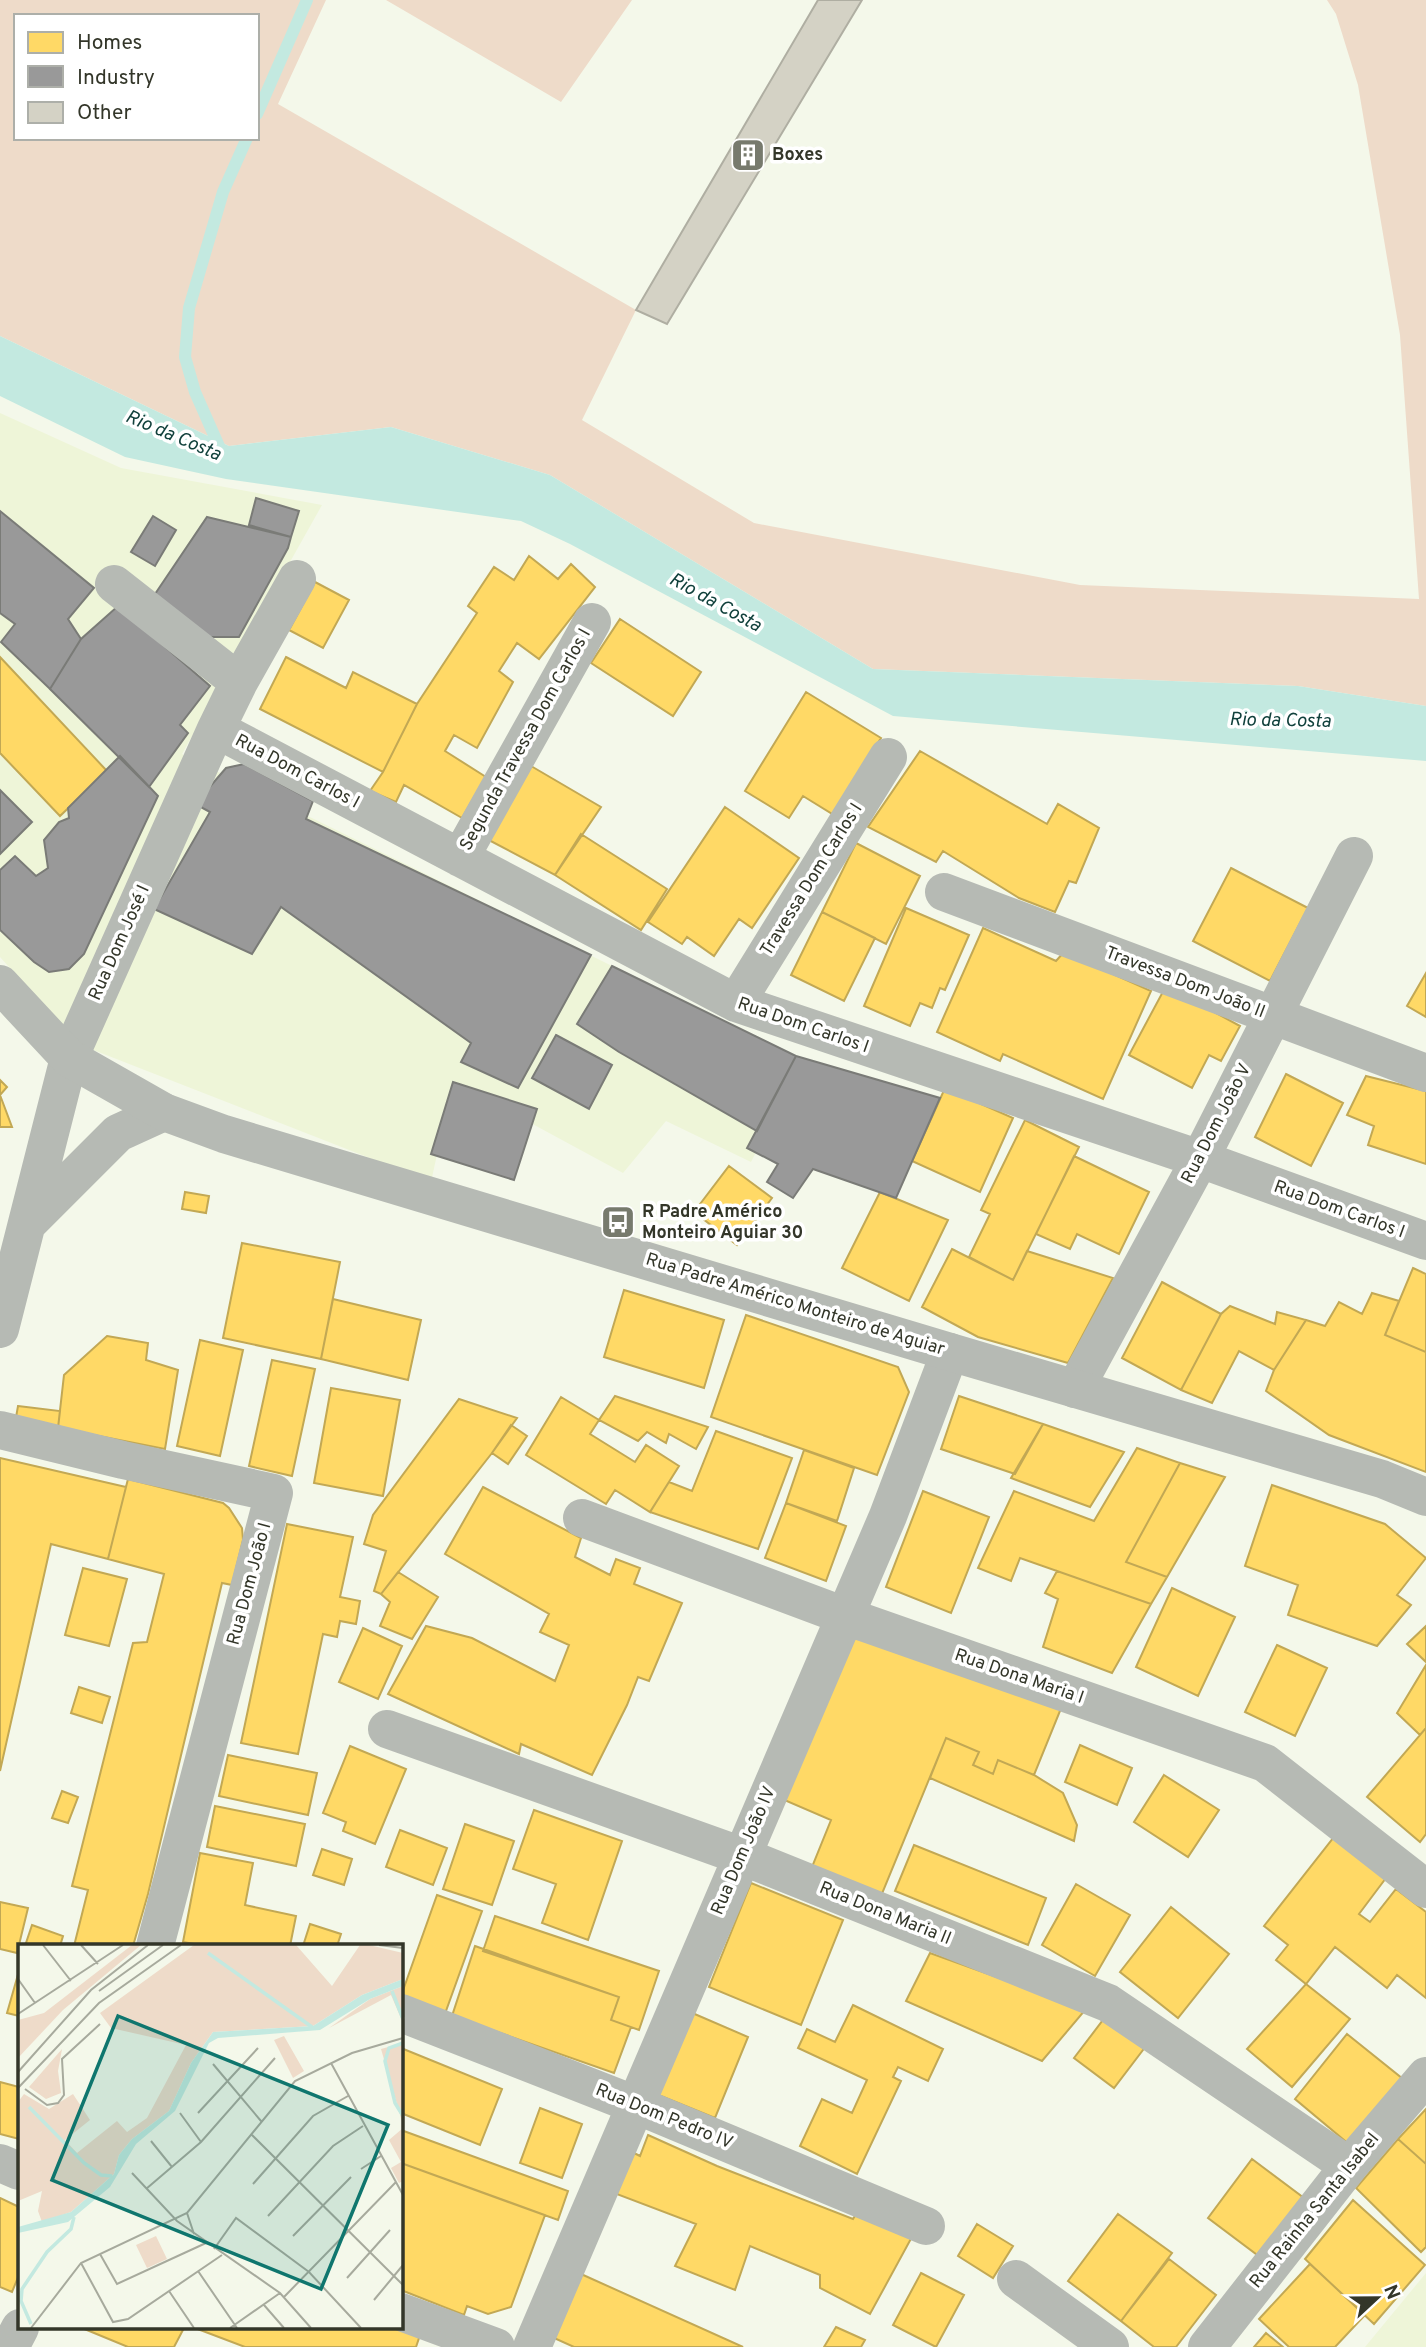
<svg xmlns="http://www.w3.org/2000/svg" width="1426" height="2347" font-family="Overpass,sans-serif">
<rect width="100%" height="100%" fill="#f4f8ea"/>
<path fill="#eef5d8" d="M0 413 121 468 322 505 182 754 803 1060 751 1162 666 1121 623 1173 453 1081 431 1182 78 1044 0 957Z
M1426 2273V2347H1365Z"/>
<path fill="#eedbc9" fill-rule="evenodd" d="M0 0H326L278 104 636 310 582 420 754 523 1080 585 1419 599 1400 335 1358 85 1336 14 1327 0H1426V706L1298 686 873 669 550 475 391 427 229 446 0 336ZM16 16H257V138H16Z
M386 0H632L561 102Z"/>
<path fill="#c3e9e0" d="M0 336 229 446 391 427 550 475 873 669 1298 686 1426 706V761L893 716 570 544 521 521 226 479 125 457 0 396Z"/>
<path fill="#ffd966" stroke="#c2a854" stroke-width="2" d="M529 556 558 579 571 564 595 587 539 659 517 643 499 671 513 682 477 748 454 735 445 751 486 777 462 818 404 785 396 802 370 791 383 772 417 704 477 613 468 606 494 567 514 580Z
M315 582 349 600 323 648 289 630Z
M620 619 701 672 673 716 591 663Z
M0 657 107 771 60 816 0 753Z
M286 657 346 688 353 672 417 704 383 772 260 709Z
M806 692 881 738 834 815 803 796 789 818 745 791Z
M920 751 1047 824 1058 804 1099 828 1076 883 1069 881 1055 912 1019 898 943 851 936 862 868 827Z
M531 766 601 807 555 875 485 838Z
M725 807 799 858 752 928 739 919 714 956 687 937 682 944 648 922Z
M581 834 667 889 641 930 555 875Z
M856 843 920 876 886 944 822 912Z
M1231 868 1308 908 1270 981 1193 941Z
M906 908 969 935 945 990 940 988 932 1008 920 1003 910 1026 864 1006Z
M822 912 875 938 844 1001 791 975Z
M983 928 1056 961 1064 952 1151 991 1103 1099 1003 1054 1000 1061 937 1032Z
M1426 973V1017L1407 1006Z
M1166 986 1240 1026 1221 1061 1209 1055 1192 1088 1129 1055Z
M1286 1074 1343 1103 1311 1166 1255 1137Z
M1366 1076 1426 1091V1164L1368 1145 1374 1126 1347 1115Z
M0 1080 7 1087 0 1095 12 1127H0Z
M945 1088 1013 1118 980 1192 912 1161Z
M1025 1120 1079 1147 1013 1280 969 1257 990 1214 981 1210Z
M1074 1156 1149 1192 1119 1254 1077 1234 1070 1249 1036 1234Z
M729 1166 772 1198 737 1245 694 1212Z
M185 1192 209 1196 206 1213 182 1209Z
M880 1192 948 1220 909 1301 842 1268Z
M242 1243 340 1262 321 1359 223 1338Z
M952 1249 1013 1280 1027 1251 1113 1278 1068 1363 978 1337 922 1307Z
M1413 1268 1426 1274V1352L1385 1335Z
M1162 1282 1221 1314 1181 1390 1122 1358Z
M624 1290 724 1320 704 1388 604 1357Z
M1372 1293 1399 1301 1385 1335 1426 1352V1472L1329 1435 1266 1391 1274 1370 1306 1320 1325 1326 1339 1302 1362 1314Z
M333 1299 421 1320 408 1380 321 1359Z
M1230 1306 1275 1324 1277 1312 1306 1320 1274 1370 1239 1351 1212 1403 1181 1390 1221 1314Z
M746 1315 898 1367 909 1392 877 1475 711 1417Z
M107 1336 148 1343 146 1360 178 1370 165 1449 58 1428 64 1375Z
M200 1340 243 1350 220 1456 177 1446Z
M272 1360 315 1369 292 1476 249 1466Z
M331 1388 400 1400 383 1496 314 1483Z
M615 1396 708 1427 696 1449 669 1434 666 1443 647 1432 638 1441 599 1420Z
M959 1396 1043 1424 1015 1474 941 1449Z
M561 1397 599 1420 590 1434 635 1462 646 1445 679 1466 650 1512 615 1490 606 1504 526 1455Z
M459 1399 517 1418 492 1453 381 1594 374 1591 386 1551 364 1544 373 1515Z
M18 1406 60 1411 58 1428 15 1423Z
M1043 1424 1124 1452 1090 1507 1011 1478Z
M511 1425 527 1436 508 1464 492 1453Z
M716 1431 792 1458 758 1549 650 1512 669 1482 692 1491Z
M1137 1448 1180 1463 1126 1562 1167 1577 1151 1604 1020 1558 1011 1581 978 1568 1014 1491 1094 1521Z
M804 1450 854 1468 837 1521 786 1503Z
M0 1458 126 1487 108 1559 51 1544 0 1771Z
M1180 1463 1225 1477 1167 1577 1126 1562Z
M128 1479 223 1503 229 1508 242 1528 243 1540 232 1585 222 1583 148 1894 133 1946H74L88 1890 72 1886 133 1643 147 1642 164 1574 108 1559Z
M1272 1485 1385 1524 1426 1558 1397 1595 1411 1605 1377 1646 1288 1615 1298 1585 1245 1566Z
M483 1487 581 1538 575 1557 610 1575 616 1559 640 1568 634 1584 682 1603 649 1681 638 1677 627 1705 592 1775 521 1744 519 1754 388 1694 426 1626 472 1638 555 1681 569 1645 540 1632 549 1614 445 1554Z
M923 1491 989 1517 951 1613 886 1587Z
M786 1503 846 1526 826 1581 765 1558Z
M287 1524 353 1537 340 1597 360 1601 356 1624 340 1621 337 1637 323 1634 298 1754 241 1743Z
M83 1568 127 1579 109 1646 65 1635Z
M1057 1571 1151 1604 1112 1673 1043 1647 1058 1599 1045 1593Z
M398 1572 438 1597 412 1639 380 1626 390 1602 381 1594Z
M1172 1588 1235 1617 1198 1696 1136 1667Z
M857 1621 1062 1706 1034 1775 998 1760 993 1774 973 1765 979 1752 946 1738 879 1901 810 1872 831 1820 782 1799Z
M1426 1626V1662L1407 1644Z
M363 1628 402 1646 378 1699 339 1682Z
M1277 1645 1327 1668 1295 1736 1245 1712Z
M1426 1665V1728L1420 1735 1397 1713Z
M79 1687 110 1697 102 1723 71 1713Z
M1426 1728V1834L1420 1842 1367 1797Z
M946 1738 979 1752 973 1765 993 1774 998 1760 1034 1775 1063 1793 1077 1825 1074 1841 930 1778Z
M1080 1745 1132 1768 1117 1805 1065 1782Z
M350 1746 406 1769 375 1844 343 1831 346 1822 323 1813Z
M228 1755 317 1773 308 1815 219 1796Z
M1164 1775 1219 1810 1188 1857 1134 1822Z
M62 1791 78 1797 68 1823 52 1818Z
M215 1806 305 1824 296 1866 207 1847Z
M534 1810 622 1841 588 1940 542 1923 556 1884 513 1869Z
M465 1824 514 1841 492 1905 443 1889Z
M400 1830 447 1848 433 1885 386 1867Z
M1334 1837 1386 1878 1359 1914 1370 1922 1396 1889 1426 1912V1998L1397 1975 1387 1988 1335 1947 1306 1984 1276 1960 1288 1945 1264 1926Z
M914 1845 1046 1898 1028 1945 895 1891Z
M322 1849 352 1859 344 1885 313 1875Z
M200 1853 253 1863 245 1905 296 1916 290 1946H205L183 1942Z
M751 1883 843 1920 801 2025 709 1987Z
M1076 1884 1130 1915 1095 1976 1042 1945Z
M437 1895 482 1911 442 2022 401 1996Z
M0 1902 28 1908 17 1953 0 1949Z
M1171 1907 1229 1954 1178 2018 1120 1972Z
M495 1916 659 1971 639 2030 611 2020 619 1997 483 1951Z
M310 1924 341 1934 337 1946H303Z
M32 1925 63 1936 60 1946H25Z
M475 1946 619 1997 611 2020 631 2027 614 2073 452 2016Z
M930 1953 1086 2009 1042 2061 906 2001Z
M19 1971V2016L7 2013Z
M1306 1984 1350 2019 1292 2087 1247 2049Z
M853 2005 943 2049 928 2081 898 2067 893 2077 901 2081 857 2174 800 2146 822 2099 852 2113 867 2080 798 2048 807 2029 835 2042Z
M690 2012 748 2037 715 2118 656 2094Z
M1106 2016 1146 2046 1114 2088 1074 2058Z
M1347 2034 1403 2079 1350 2145 1295 2099Z
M401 2048 502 2089 480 2145 401 2113Z
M0 2082 19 2087V2139L0 2134Z
M540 2108 582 2124 562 2178 520 2163Z
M1426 2109V2164L1398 2139Z
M401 2130 568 2191 558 2220 401 2163Z
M648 2135 717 2166 853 2219 858 2211 913 2235 870 2314 820 2288V2275L750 2246 735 2290 675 2266 696 2224 614 2193 630 2151 640 2156Z
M1398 2139 1426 2164V2247L1421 2252 1356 2188Z
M1252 2159 1304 2198 1260 2257 1208 2218Z
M401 2163 545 2215 511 2307 488 2314 467 2306 464 2315 401 2290Z
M0 2198 19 2207V2275L12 2292 0 2287Z
M1353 2200 1425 2265 1374 2324 1305 2259Z
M1118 2214 1172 2253 1121 2321 1068 2281Z
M977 2224 1013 2246 993 2278 958 2256Z
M1169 2259 1216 2295 1176 2347H1154L1121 2321Z
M1310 2264 1365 2315 1335 2347H1289L1259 2319Z
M921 2273 964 2295 936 2347 893 2325Z
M581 2274 743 2347H574L554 2338Z
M836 2327 865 2340 861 2347H824Z
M82 2328H184L174 2347H128Z
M195 2328H400L420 2335 416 2347H245Z
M1266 2333 1283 2347H1254Z"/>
<path fill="#999" stroke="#7a7b77" stroke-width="2" d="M256 498 299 511 291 537 249 525Z
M0 511 94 588 68 619 81 639 50 689 1 642 15 624 0 613Z
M153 516 176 530 155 566 131 552Z
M207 517 291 537 288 548 239 637H204L153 597Z
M118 606 210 686 180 725 188 733 149 787 50 689 81 639Z
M120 756 158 796 84 954 69 969 49 972 34 962 0 930V870L15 856 36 876 48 868 44 840 59 822 69 818 68 808Z
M244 764 313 801 306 819 591 955 518 1088 461 1062 471 1043 281 907 252 954 154 909 210 812 195 804 226 768Z
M0 790 32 822 0 854Z
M612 966 796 1056 757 1131 619 1052 577 1024Z
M556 1035 612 1065 589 1109 532 1078Z
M796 1056 940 1098 896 1198 813 1169 793 1198 767 1182 778 1164 747 1148Z
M453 1082 537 1109 514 1180 431 1154Z"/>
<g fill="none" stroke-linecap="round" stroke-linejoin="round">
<path stroke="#c3e9e0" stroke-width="12" d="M257 114 307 0
M222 453 195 392 185 357 189 308 223 192 247 138"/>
</g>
<path fill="#d4d2c5" stroke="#afaea2" stroke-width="2" d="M818 0H862L667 324 636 310Z"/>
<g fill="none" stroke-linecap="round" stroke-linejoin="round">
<path stroke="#b6bab4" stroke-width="38" d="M114 584 239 682
M216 729 736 1003 1200 1159 1426 1241
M460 858 592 622
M944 892 1426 1073
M736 1003 888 757
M27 1224 118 1133 164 1112
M0 1329 69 1058 216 729 239 682 297 579
M1075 1389 1200 1159 1354 856
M0 1430 123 1460 274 1493 155 1946
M582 1518 845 1616 1265 1763 1426 1889
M387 1729 742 1856 1108 2003 1349 2166
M401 2013 636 2105 926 2226
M0 2163 19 2171
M1016 2279 1110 2347
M401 2312 496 2347
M10 2347 20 2328
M532 2347 888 1516 950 1352
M1207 2347 1349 2166 1426 2076"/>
<path stroke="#b6bab4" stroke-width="38" d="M0 984 69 1058 164 1112 224 1134 950 1352 1382 1479 1426 1497"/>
</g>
<defs>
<g id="building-square" transform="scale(1.75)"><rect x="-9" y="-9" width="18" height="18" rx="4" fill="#777a6d" stroke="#fff"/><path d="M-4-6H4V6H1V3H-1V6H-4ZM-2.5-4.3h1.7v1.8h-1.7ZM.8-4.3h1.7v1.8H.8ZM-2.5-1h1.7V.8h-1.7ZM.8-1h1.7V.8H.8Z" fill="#fff"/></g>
<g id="bus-square" transform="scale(1.75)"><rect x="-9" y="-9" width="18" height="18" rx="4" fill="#777a6d" stroke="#fff"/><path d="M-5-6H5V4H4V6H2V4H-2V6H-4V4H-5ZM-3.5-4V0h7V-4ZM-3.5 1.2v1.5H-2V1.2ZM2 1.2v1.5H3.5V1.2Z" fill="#fff"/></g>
</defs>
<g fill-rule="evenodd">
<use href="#building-square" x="748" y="155"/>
<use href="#bus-square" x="618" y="1222"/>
</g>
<g text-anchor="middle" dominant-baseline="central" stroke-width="7" stroke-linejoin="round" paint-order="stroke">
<g font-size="18" font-weight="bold" fill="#333629" stroke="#fff" text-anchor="start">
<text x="772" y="155">Boxes</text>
<text x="642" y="1212">R Padre Américo<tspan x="642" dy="21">Monteiro Aguiar 30</tspan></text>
</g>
<g font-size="18" fill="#333629" stroke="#fff">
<text transform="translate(526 740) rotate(-61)">Segunda Travessa Dom Carlos I</text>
<text transform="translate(297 772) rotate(28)">Rua Dom Carlos I</text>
<text transform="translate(812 880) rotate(-58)">Travessa Dom Carlos I</text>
<text transform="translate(120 943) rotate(-66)">Rua Dom José I</text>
<text transform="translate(1185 983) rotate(21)">Travessa Dom João II</text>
<text transform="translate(803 1026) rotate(19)">Rua Dom Carlos I</text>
<text transform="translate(1217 1124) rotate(-63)">Rua Dom João V</text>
<text transform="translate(1339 1210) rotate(20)">Rua Dom Carlos I</text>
<text transform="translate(795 1305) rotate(17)">Rua Padre Américo Monteiro de Aguiar</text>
<text transform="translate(250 1584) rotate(-75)">Rua Dom João I</text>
<text transform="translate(1019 1677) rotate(19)">Rua Dona Maria I</text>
<text transform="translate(744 1851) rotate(-67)">Rua Dom João IV</text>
<text transform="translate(885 1914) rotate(22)">Rua Dona Maria II</text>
<text transform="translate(664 2117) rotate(22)">Rua Dom Pedro IV</text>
<text transform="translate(1315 2211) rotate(-51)">Rua Rainha Santa Isabel</text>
</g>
<g font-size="19" font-style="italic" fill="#11413c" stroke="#fff">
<text transform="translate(173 436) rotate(23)">Rio da Costa</text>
<text transform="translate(715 603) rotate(29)">Rio da Costa</text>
<text transform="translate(1280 721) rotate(1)">Rio da Costa</text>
</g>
</g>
<g transform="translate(18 1944)">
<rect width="385" height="385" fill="#f4f8ea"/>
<path d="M114 1H123L45 66 0 114V76L26 69ZM176 1H278L314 42 342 1H351L385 9V35L344 51 295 82 195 88 173 119 151 167 114 195 101 211 96 230 53 268 24 278 20 267 24 247 0 257V158L6 150 31 165 55 150 72 176 47 196 59 209 99 177 109 188 129 174 168 101 93 84 82 69ZM385 42V79L373 51 311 84 352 55ZM266 92 286 127 275 134 256 96ZM385 99V181L363 105ZM44 105 40 127 43 149 28 155 11 143ZM385 184V237L381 239 373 224 383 218 371 196ZM138 292 149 315 129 324 118 301Z" fill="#eedbc9"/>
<path d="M385 35V42L352 55 302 86 200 94 191 99 157 167 118 200 92 243 50 278 0 289V283L53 268 96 230 101 211 114 195 151 167 173 119 195 88 295 82 344 51Z" fill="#c3e9e0"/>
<path fill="none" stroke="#c3e9e0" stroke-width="3.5" d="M190 9 294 83M374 47 385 75M385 99 371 104 367 117 377 159 385 172M11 163 66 219 83 231 94 232M13 380 3 357 4 345 29 308 53 285 56 273"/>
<path fill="none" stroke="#a7aa9d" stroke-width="2" d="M25 1 53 37M63 1 80 20M361 1 385 4M0 35 17 59M81 47 145 1M0 70 105 1M313 119 385 251M195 120 243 177M0 128 73 46 130 1M0 144 81 59 163 1M7 145 29 161 40 159 46 151 44 115 82 80M162 169 183 198M180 169 240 104M233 190 385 341M133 197 154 223M343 225 363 212M114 229 159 277 262 349 293 384M235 240 295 172 330 152M128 245 183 198 257 114M169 269 176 290M250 272 315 202 345 182M275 292 333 233M196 305 218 274 291 328 343 384M82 310 99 340 188 299M63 319 95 378 110 375 204 311M180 327 219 384M329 334 372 286M151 347 176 384M265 354 378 238M356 356 385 321M246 361 266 384M13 384 63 319 169 269 277 137 334 109 385 94M212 384 262 349"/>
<path fill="#0f766e" fill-opacity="0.15" stroke="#0f766e" stroke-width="3.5" d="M100 72 370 181 303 345 34 236Z"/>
<rect width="385" height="385" fill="none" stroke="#333629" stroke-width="3.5"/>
</g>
<rect x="14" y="14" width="245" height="126" fill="#ffffff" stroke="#adafa9" stroke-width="2"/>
<rect x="28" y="32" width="35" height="21" fill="#ffd966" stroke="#adafa9" stroke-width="2"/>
<text x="77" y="49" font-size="21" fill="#333629">Homes</text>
<rect x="28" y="66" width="35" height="21" fill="#999999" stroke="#adafa9" stroke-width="2"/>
<text x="77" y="84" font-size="21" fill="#333629">Industry</text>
<rect x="28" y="102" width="35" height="21" fill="#d4d2c5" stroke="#adafa9" stroke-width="2"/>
<text x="77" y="119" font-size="21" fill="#333629">Other</text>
<g transform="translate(1377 2298) rotate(68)" stroke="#ffffff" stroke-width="5" paint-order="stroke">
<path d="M0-5L12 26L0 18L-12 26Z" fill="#333629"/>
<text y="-10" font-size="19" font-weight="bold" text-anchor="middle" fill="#333629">N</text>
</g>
</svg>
